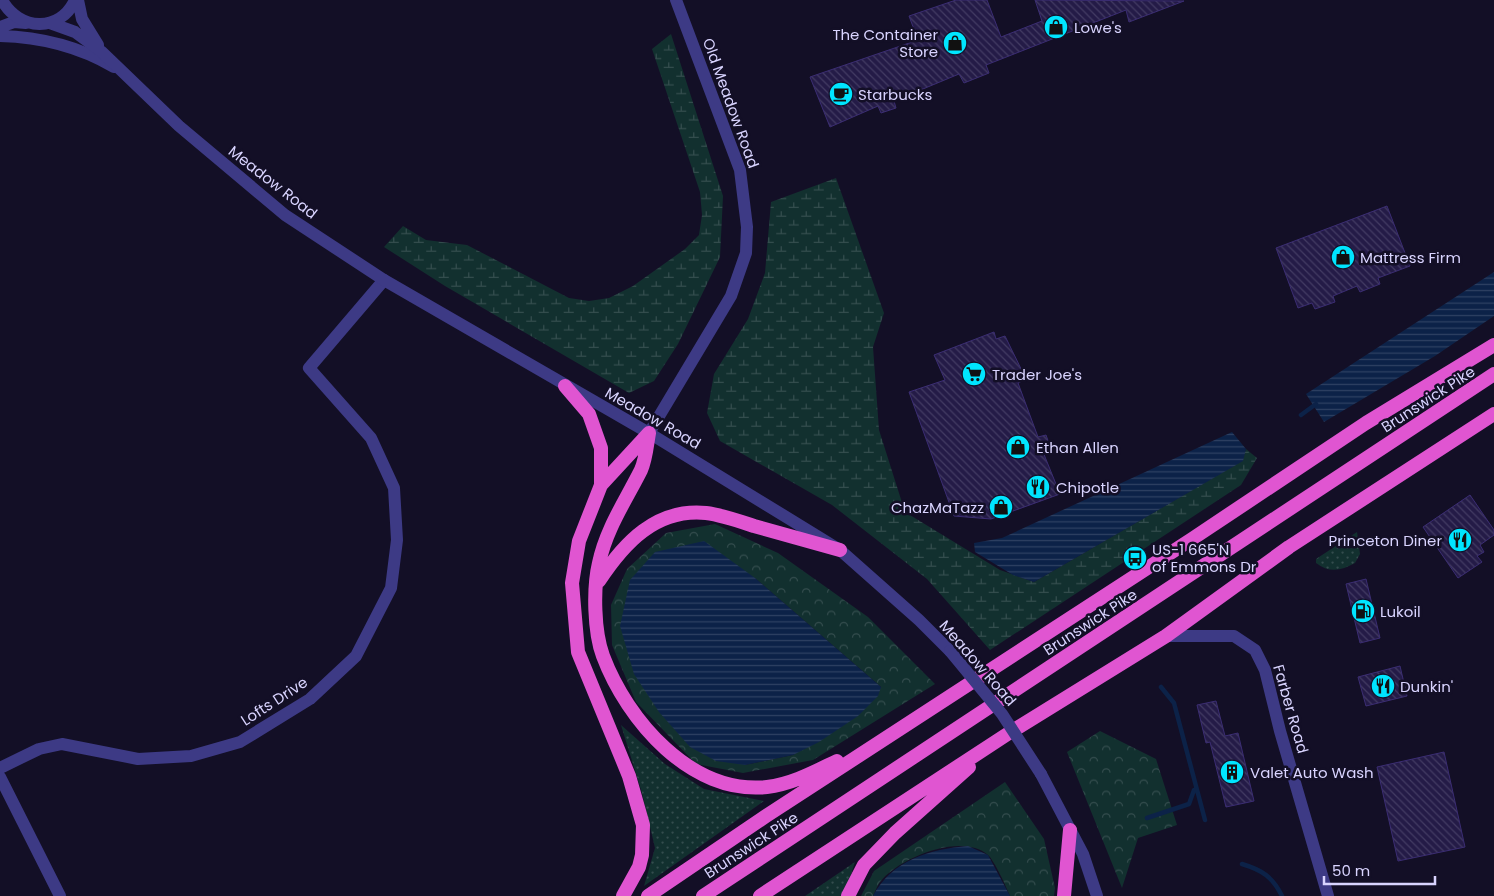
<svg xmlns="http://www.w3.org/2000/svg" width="1494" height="896" font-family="Poppins,sans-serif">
<defs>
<pattern id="grass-dots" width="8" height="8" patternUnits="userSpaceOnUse" patternTransform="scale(1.25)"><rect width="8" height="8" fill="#12302f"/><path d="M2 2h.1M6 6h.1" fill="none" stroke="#344d4e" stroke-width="1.8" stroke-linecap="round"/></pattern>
<pattern id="forest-crowns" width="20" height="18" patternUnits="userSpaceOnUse" patternTransform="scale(1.25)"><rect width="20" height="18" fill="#12302f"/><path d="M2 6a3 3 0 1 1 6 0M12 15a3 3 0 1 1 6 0" fill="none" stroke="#344d4e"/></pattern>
<pattern id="wetland-marsh" width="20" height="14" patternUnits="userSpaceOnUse" patternTransform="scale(1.25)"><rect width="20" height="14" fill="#12302f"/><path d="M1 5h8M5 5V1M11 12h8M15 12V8" fill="none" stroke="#344d4e"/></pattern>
<pattern id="water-rules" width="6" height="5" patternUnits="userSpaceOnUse" patternTransform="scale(1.25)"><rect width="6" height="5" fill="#0c2248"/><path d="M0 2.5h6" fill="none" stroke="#2f4163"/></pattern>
<pattern id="building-back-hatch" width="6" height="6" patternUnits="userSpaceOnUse" patternTransform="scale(1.25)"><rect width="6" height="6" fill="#241b47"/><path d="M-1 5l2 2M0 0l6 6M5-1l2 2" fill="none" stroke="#433b63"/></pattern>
</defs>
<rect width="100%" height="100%" fill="#130f26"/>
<path fill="url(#grass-dots)" d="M1357 532 1360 554 1355 563C1341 571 1329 573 1316 563V559Z
M621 725 665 764 704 789 764 801 644 886 655 848 642 793Z
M855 862 844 896H805Z"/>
<path fill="url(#forest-crowns)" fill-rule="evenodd" d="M715 524 778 553 868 617 935 684 813 760 743 773 696 764 636 702 612 645 611 605 627 569 666 533ZM755 578 881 687 793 755 745 765Z
M1100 731 1156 759 1177 825 1138 838 1122 888 1067 752Z
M1005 782 1044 839 1055 888 1054 896H1010C1007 888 994 860 988 855 961 832 899 858 880 882 877 886 875 892 873 896H861L874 871Z"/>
<path fill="url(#wetland-marsh)" d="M671 34 723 196 720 257 678 344 654 381 629 393 445 286 384 247 403 226 426 240 467 245 569 298 589 301 609 298 633 286 685 249 699 235 702 215 700 192 652 49Z
M836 178 884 313 873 347 879 430 905 512 1000 570 1034 582 1242 461 1246 449 1257 458 1241 485 990 650 927 579 832 505 720 441 707 413 714 374 748 319 765 273 771 202Z"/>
<path fill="url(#water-rules)" d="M1494 272V316L1435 356 1324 422 1306 394Z
M1232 432 1246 449 1243 461 1034 582 1013 575 975 552 974 543 1002 538Z
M704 541 755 578 881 687 878 696 858 716 819 742 793 755 745 765 716 761 690 747 659 712 634 674 620 626 630 580 655 552Z
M968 846 988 855 1010 896H873C892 860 930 849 968 846Z"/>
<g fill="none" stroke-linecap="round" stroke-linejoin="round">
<path stroke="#0c2248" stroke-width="4.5" d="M1301 415 1316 404
M1161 687 1174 703 1205 820
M1147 818 1189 804 1194 790
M1242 864C1262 870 1273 877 1282 896"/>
</g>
<path fill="url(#building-back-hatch)" stroke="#3b2d73" d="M956 0H987L1001 37 1042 21 1035 0 1184 1 1129 22 1126 10 986 65 989 73 964 83 959 74 894 101 896 108 881 113 878 106 830 127 810 77 918 40 909 16Z
M1387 206 1410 266 1378 278 1380 284 1360 292 1357 286 1333 296 1335 302 1315 309 1312 303 1298 308 1276 248Z
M994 332 996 339 1005 336 1026 379 1018 383 1038 437 1046 435 1051 449 1043 452 1060 494 991 519 954 516 909 392 945 380 934 355Z
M1470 495 1494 530V535L1480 545 1484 552 1477 556 1482 562 1458 578 1423 527Z
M1366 579 1380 638 1360 643 1346 584Z
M1400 666 1407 696 1366 706 1358 677Z
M1216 701 1225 736 1238 733 1254 801 1226 807 1210 742 1206 743 1197 705Z
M1444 752 1465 847 1398 861 1377 767Z"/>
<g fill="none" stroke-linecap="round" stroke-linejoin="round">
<path stroke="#3d3a85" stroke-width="12" d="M0 27 14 22 26 23
M0 36C42 37 78 46 114 67
M649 433 731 296 746 253 747 227 740 170 676 0
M1166 636H1234L1255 650 1265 670 1280 731 1328 896
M0 768 39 749 62 744 138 759 191 756 240 742 310 699 356 656 391 588 397 540 394 488 371 438 309 368 384 280
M0 777 60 896"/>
<path stroke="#3d3a85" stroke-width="12" d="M2 0C19 31 60 33 75 0
M78 0 82 19 98 45
M50 23 75 32 102 52 179 126 285 215 384 280 649 433 840 550 919 620 950 651
M1041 774 1083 854 1097 896"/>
<path stroke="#e055d1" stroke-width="14" d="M565 386 589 414 601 448V485
M649 433C647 444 646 459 641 470 626 500 606 529 599 563 593 588 594 632 603 656 627 720 691 795 767 787 792 784 814 772 837 761
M599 581C624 543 656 508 706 513 722 515 739 521 754 526 783 534 811 542 840 550
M623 896 639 867 642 855 643 825 629 776 578 652 572 583 579 541 601 485 649 433
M648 896 766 816 1192 539 1366 423 1494 345
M703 896 1494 374
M760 896 1009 733 1166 636 1289 547 1494 414
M848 896 864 865 895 833 969 767
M1064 896 1070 830"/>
<path stroke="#3d3a85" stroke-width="12" d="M950 651 1002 714 1041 774"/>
</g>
<defs>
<g id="shop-disc" transform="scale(1.25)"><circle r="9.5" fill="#00e5ff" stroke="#130f26"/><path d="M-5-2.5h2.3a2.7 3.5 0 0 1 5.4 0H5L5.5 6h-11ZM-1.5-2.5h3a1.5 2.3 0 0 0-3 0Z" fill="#111"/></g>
<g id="cafe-disc" transform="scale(1.25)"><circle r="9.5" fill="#00e5ff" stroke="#130f26"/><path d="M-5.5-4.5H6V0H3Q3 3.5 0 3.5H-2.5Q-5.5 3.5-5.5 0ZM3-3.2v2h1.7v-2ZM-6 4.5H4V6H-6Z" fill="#111"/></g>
<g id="supermarket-disc" transform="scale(1.25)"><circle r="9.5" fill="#00e5ff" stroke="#130f26"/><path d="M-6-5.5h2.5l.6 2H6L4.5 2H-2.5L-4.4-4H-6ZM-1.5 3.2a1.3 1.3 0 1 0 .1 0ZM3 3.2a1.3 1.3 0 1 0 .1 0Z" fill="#111"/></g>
<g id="restaurant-disc" transform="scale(1.25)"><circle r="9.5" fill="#00e5ff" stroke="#130f26"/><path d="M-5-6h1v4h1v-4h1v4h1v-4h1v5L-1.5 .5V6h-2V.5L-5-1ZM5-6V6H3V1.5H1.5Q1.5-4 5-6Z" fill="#111"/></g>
<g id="bus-disc" transform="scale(1.25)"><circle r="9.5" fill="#00e5ff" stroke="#130f26"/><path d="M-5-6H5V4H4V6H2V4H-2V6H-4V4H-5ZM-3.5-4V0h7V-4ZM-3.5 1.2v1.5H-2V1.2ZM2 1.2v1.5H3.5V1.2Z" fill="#111"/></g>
<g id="fuel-disc" transform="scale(1.25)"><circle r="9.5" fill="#00e5ff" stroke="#130f26"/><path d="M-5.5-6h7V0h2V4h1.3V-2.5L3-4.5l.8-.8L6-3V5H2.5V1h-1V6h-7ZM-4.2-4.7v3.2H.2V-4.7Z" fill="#111"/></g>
<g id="building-disc" transform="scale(1.25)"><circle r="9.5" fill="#00e5ff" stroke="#130f26"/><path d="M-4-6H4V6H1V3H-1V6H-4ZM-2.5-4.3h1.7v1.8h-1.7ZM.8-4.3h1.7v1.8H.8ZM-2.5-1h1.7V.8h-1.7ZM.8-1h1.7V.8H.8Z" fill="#111"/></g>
</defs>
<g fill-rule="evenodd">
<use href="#shop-disc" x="1056" y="27"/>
<use href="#shop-disc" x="955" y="43"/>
<use href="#cafe-disc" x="841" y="94"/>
<use href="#shop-disc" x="1343" y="257"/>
<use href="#supermarket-disc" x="974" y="374"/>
<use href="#shop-disc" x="1018" y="447"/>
<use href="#restaurant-disc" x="1038" y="487"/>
<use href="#shop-disc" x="1001" y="507"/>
<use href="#restaurant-disc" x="1460" y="540"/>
<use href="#bus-disc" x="1135" y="558"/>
<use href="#fuel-disc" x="1363" y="611"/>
<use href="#restaurant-disc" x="1383" y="686"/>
<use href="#building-disc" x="1232" y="772"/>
</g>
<g text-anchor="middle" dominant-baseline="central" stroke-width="5" stroke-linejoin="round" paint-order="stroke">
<g font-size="15" fill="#d9d4ff" stroke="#130f26" text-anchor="start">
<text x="1074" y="27">Lowe's</text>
<text x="938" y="34" text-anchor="end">The Container<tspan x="938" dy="17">Store</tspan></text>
<text x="858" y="94">Starbucks</text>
<text x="1360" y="257">Mattress Firm</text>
<text x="992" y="374">Trader Joe's</text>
<text x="1036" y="447">Ethan Allen</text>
<text x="1056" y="487">Chipotle</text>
<text x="984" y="507" text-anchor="end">ChazMaTazz</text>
<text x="1442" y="540" text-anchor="end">Princeton Diner</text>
<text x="1152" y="549">US-1 665'N<tspan x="1152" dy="17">of Emmons Dr</tspan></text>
<text x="1380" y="611">Lukoil</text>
<text x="1400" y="686">Dunkin'</text>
<text x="1250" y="772">Valet Auto Wash</text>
</g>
<g font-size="15" fill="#d9d4ff" stroke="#130f26">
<text transform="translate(731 103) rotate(70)">Old Meadow Road</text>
<text transform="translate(273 182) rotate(38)">Meadow Road</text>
<text transform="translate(1428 399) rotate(-33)">Brunswick Pike</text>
<text transform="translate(653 418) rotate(30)">Meadow Road</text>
<text transform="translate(1090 622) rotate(-33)">Brunswick Pike</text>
<text transform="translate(978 663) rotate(49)">Meadow Road</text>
<text transform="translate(274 701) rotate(-33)">Lofts Drive</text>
<text transform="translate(1291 709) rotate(74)">Farber Road</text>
<text transform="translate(751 845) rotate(-33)">Brunswick Pike</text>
</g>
</g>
<path d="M1324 876v8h111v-8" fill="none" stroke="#d9d4ff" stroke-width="2.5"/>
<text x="1332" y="876" font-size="15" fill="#d9d4ff" stroke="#130f26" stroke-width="4" paint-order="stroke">50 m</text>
</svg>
